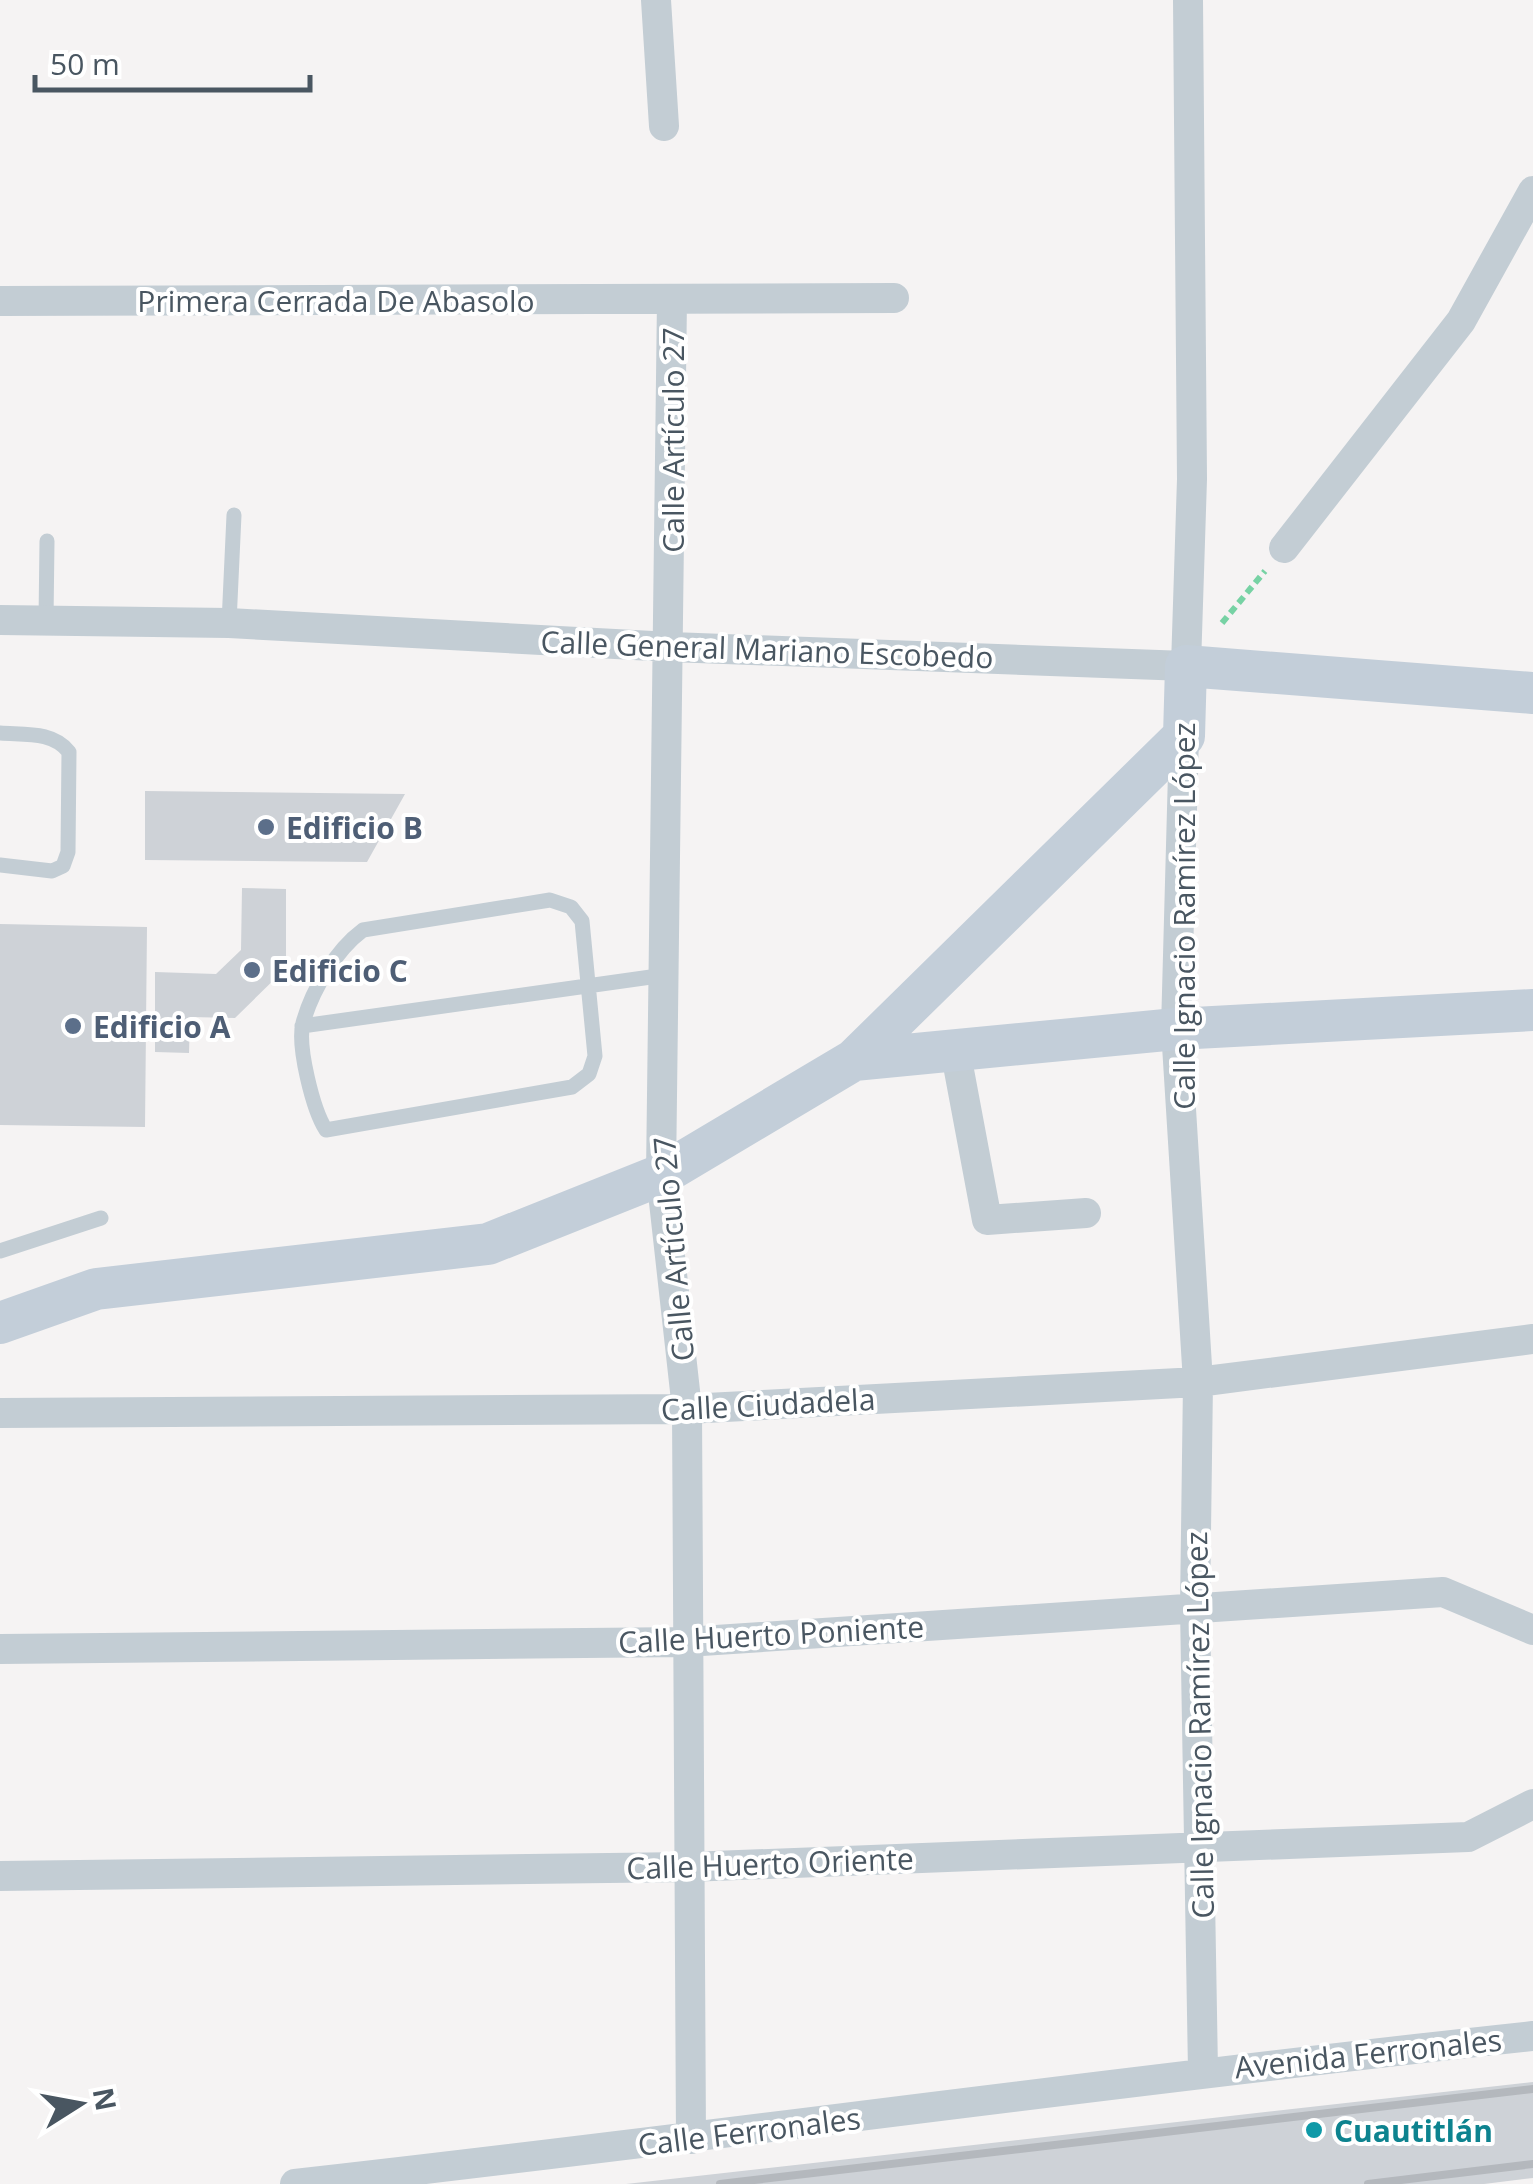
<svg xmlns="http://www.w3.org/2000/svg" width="1533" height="2184" font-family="'Open Sans',sans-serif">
<rect width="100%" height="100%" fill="#f5f3f3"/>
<path fill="#ced2d7" d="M145 791 405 794 367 862 145 860Z
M242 888 286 889V968L235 1018 190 1017 189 1053 155 1052V972L216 974 241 950Z
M0 924 147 927 145 1127 0 1125Z
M1533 2082V2178L1484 2184H626Z"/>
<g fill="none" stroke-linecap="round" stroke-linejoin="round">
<path stroke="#77d2a4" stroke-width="6" stroke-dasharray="8 5" stroke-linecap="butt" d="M1222 623 1265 571"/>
<path stroke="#c3cdd4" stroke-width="15" d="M46 620 47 541
M229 623 234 515
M0 733C24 735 53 731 69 752L68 852 63 866 52 871 0 865
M550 900 571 907 582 921 595 1056 589 1074 572 1087 326 1130C313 1110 297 1046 303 1023 312 990 336 950 363 930Z
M302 1026 665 975
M0 1251 101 1218"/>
<path stroke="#c3cdd4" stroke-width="30" d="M656 0 664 126
M672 299 661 1175 687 1409 691 2139
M0 301 894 298
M1284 548 1461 321 1533 191
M0 620 229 623 671 647 1186 666 1192 479 1188 0
M1184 736 1176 1029 1198 1382 1195 1608 1203 2071
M955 1049 987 1220 1086 1213
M0 1413 687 1409 1198 1382 1533 1339
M0 1649 686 1642 1443 1592 1533 1630
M0 1876 688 1867 1468 1837 1533 1804
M295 2184C708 2138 1120 2080 1533 2036"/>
<path stroke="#c3ced9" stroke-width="42" d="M854 1060 1176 1029 1533 1010
M0 1323 96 1289 488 1244 661 1175 854 1060 1184 736 1186 666 1533 693"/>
<path stroke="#b4b8bd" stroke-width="8" d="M720 2184 1533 2089
M1368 2184 1533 2164"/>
</g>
<g fill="#5c6f8a" stroke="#fff" stroke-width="4">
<circle cx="266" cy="827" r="10"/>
<circle cx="252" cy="970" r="10"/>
<circle cx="73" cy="1026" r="10"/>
</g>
<circle fill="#0f9aa8" stroke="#fff" stroke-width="4" cx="1314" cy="2130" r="10"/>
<g text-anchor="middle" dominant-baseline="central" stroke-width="8" stroke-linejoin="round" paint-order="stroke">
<g font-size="30" fill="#495661" stroke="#fff">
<text x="336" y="300">Primera Cerrada De Abasolo</text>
<text transform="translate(672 440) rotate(-90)">Calle Artículo 27</text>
<text transform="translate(767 649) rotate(2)">Calle General Mariano Escobedo</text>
<text transform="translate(1183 916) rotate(-90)">Calle Ignacio Ramírez López</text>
<text transform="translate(673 1249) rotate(-95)">Calle Artículo 27</text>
<text transform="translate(768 1404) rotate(-3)">Calle Ciudadela</text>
<text transform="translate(771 1634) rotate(-3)">Calle Huerto Poniente</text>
<text transform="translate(1199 1725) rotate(-91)">Calle Ignacio Ramírez López</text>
<text transform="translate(770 1863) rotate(-2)">Calle Huerto Oriente</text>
<text transform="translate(1368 2053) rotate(-6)">Avenida Ferronales</text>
<text transform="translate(749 2131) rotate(-7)">Calle Ferronales</text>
</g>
<g font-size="30" font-weight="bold" fill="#4e5e75" stroke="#fff" text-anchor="start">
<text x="286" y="827">Edificio B</text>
<text x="272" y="970">Edificio C</text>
<text x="93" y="1026">Edificio A</text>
</g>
<g font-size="30" font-weight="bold" fill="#0d838f" stroke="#fff" text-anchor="start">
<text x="1334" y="2130">Cuautitlán</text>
</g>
</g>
<g transform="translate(80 2104) rotate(79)" stroke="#ffffff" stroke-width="8" paint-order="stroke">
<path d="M0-8L18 38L0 25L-18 38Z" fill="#495661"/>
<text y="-15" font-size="28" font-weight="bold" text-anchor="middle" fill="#495661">N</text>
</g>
<path d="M35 75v15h275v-15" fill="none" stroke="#495661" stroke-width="5"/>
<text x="50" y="75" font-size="30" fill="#495661" stroke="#ffffff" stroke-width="8" paint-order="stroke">50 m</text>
</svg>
